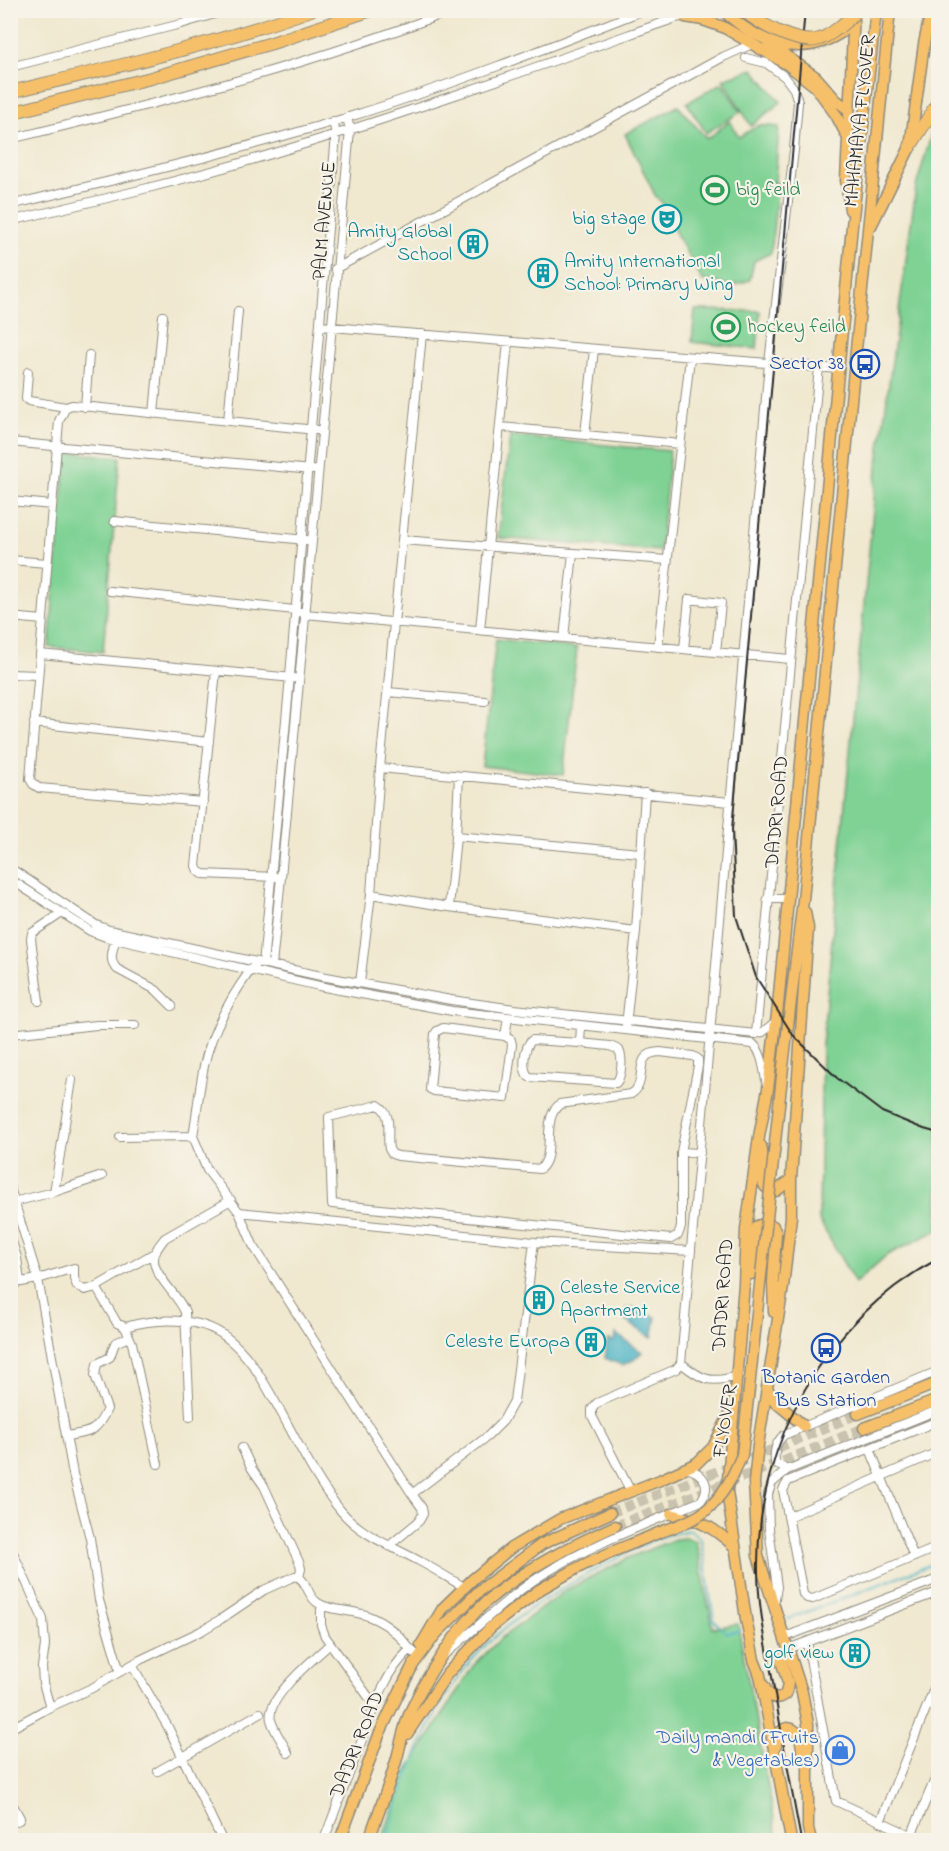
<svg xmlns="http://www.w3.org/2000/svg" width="949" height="1851" font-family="'Indie Flower',sans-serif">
<rect width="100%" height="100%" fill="#f7f3e8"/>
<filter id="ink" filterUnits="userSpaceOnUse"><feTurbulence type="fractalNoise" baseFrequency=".0167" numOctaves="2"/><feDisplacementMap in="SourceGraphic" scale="12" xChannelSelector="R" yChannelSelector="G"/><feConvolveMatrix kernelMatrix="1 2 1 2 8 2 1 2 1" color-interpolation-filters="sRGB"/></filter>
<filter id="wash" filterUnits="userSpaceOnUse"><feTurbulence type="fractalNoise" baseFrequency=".008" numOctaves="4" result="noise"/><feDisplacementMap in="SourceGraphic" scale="24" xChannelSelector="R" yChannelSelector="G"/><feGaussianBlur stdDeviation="1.35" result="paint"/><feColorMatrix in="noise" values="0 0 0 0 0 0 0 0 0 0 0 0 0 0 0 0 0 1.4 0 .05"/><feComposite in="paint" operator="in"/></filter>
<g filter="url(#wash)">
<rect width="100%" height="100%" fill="#f0e8cf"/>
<path fill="#7fd294" stroke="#557e60" stroke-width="1.5" d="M753 69 781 102 751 126 723 79Z
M722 83 741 112 706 133 687 103Z
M678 106 707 139 730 121 739 137 759 125 779 127 775 182H770L778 183 771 253 754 261 750 280 732 286 702 280 674 230 669 209 656 197 625 134Z
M938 122V1230L887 1255 855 1283 819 1220 822 1045 876 478 916 187 932 132Z
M695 310 760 311 757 349 692 342Z
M510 436 670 451 660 551 498 538Z
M66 452 120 457 103 652 49 647Z
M496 639 577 648 563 775 482 766Z
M685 1538 696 1541 713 1628 738 1624 778 1840H382L403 1778 473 1666 500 1639 566 1590 630 1557 675 1539Z"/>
<path fill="#48b3c5" stroke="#3a6f78" stroke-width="1.5" d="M627 1308 631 1310 633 1308 656 1317 652 1338 623 1319Z
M616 1334 642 1352 633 1360 622 1365 605 1358 608 1339 613 1342Z"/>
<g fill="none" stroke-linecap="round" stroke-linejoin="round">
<path stroke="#48b3c5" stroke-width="2" d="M788 1619 938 1562
M386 1840C407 1773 435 1693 488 1643 516 1616 549 1596 582 1577 607 1563 633 1549 659 1538 669 1534 680 1532 690 1530L701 1540 714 1621 727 1633 739 1631"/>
</g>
</g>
<g filter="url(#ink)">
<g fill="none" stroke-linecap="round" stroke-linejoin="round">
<path stroke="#c9c2ae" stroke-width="10" stroke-dasharray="10 5" stroke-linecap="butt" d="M610 1513 777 1448 858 1414
M615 1526 784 1461 864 1428"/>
<g stroke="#8e8a7d" stroke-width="10">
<path id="minor" d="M659 10C670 21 681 20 691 10
M10 67 181 24 228 10
M10 139C160 103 309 65 453 10
M10 205C124 178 237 151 349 117 449 86 547 48 644 10
M10 221C100 200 190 179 278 152 411 112 542 65 673 19
M335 269 723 57 752 44
M320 326 839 369
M28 372 26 399 29 401 66 407
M85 407 89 355
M154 414 163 316
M228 421 238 311
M500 427 680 444
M585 435 594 349
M10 442 312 470
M10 501 52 505
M114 521 306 540
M402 540 667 560
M10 560 47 563
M110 591 295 610 305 614 790 659
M10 617 43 620
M480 630 508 342
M564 638 573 553
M658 647 690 357
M684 649 689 599 721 603 716 652
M40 654 293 678
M216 671 196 866 198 871 203 874 275 877
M10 674 38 675
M388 692 485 701
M34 723 209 742
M380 768 730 802
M203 802 39 788 33 784 30 779 59 421 66 407 72 405 316 430
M456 836 640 853
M10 868 96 925 109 930 321 976 451 1000 514 1009 756 1034 763 1032 775 1022
M10 879 90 931 106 937 319 986 452 1011 753 1044C763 1052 764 1073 767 1085
M371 894 449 907 636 931
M767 899H788
M449 907 456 836 459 776
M115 940C113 951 108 960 117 969L156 990 172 1006
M257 962C235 989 211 1031 204 1066 199 1089 197 1113 193 1136L207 1170 239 1212 253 1245 412 1494 488 1436 503 1421 514 1401 534 1242
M263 964 288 699 336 134 333 121
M272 965 281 877 350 130 347 117
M360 983 371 894 380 768 422 334
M39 1001 31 939 32 933 62 913
M626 1026 636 931 645 793
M443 1028 505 1036 511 1040 512 1045 505 1098 434 1091 430 1089 435 1034 437 1031Z
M10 1034 97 1025H135
M756 1034 819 367
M505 1036 508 1018
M580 1043 532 1040C524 1047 521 1069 529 1077L616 1083C622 1076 623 1058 619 1050L610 1046 580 1043 581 1026
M660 1052 693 1056 698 1059V1066L681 1152V1227L678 1235 671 1239 332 1204 329 1117 378 1105C394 1114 386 1134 389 1149L392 1154 398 1156 540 1169C557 1155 540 1119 560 1104L631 1094C650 1083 630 1053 660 1052Z
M120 1137 193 1136
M681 1152 700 1153
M10 1188 38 1279 73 1474 90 1538 99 1600 120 1672
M54 1192 72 1080
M13 1202 54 1192 102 1176
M239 1212 534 1242 691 1251
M10 1235 17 1258 20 1282
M10 1284 38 1279 74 1268V1278L77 1286 85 1290 96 1287 117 1323 125 1327 132 1343 158 1464
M96 1287 156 1252
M125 1327C156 1318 199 1316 226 1337 247 1353 260 1375 273 1398 295 1436 313 1477 341 1511 362 1536 394 1547 421 1562 436 1570 450 1579 464 1587
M681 1363C702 1380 710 1384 737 1376
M190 1417 185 1312C179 1296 153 1275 154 1259 154 1251 160 1244 165 1238L231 1200
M938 1421 788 1481 783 1490 803 1594 807 1598 813 1599 938 1547
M66 1436C91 1432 96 1433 107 1409L95 1375 97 1364 110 1357 115 1343 129 1337
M242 1448 252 1469 264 1486 300 1564 301 1569 299 1577
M870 1449 914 1557
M787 1470 775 1463C774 1452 775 1443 784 1435L938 1371
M631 1492 592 1416V1409L597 1403 676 1369 681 1363 769 363 794 150 798 102 794 89 785 77 766 63 746 58
M788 1517 938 1452
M10 1546 43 1619 45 1645 42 1667 43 1683 50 1707
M389 1546 419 1521 423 1514 422 1508 412 1494
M774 1604 777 1587 769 1529 768 1494 772 1483 787 1470 938 1410
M321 1606V1625L325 1636 375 1706
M785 1637 938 1579
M807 1642 836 1801 921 1840
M788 1649 938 1592
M445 1654C477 1628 506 1598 542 1575 591 1544 647 1524 701 1501 712 1485 704 1473 686 1468
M132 1665 168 1727 222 1840
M10 1729 50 1707 92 1688 140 1660 201 1631 221 1619 264 1590 295 1576C307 1578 307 1597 318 1603 329 1611 354 1610 368 1616 379 1620 392 1629 400 1637 405 1643 409 1649 416 1654
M288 1753C283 1743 274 1731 271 1720 265 1698 315 1658 330 1644
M158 1771 260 1713
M10 1800 20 1818 19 1820 10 1824
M880 1822 938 1679
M911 1836 938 1772
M324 1840C335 1811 346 1782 357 1753 369 1722 384 1671 410 1650"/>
</g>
<g stroke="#8e8a7d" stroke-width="13">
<path id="major" d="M723 10C730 18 737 22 745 28 783 53 818 53 853 24
M685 17 703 20 723 27 788 65 816 87 836 115 847 136
M768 43 816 77 836 100 849 110
M850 210 846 180 854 11
M871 226 910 147 924 44 931 10
M805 912 808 928 791 1180V1217L783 1287 758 1445 754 1482 758 1556 802 1692 808 1724V1828L811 1840
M783 1067 803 900 854 370 890 10
M761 1146C762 1151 763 1156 763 1161 763 1174 758 1190 776 1191L791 1180
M751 1274 754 1233 757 1226 767 1223 773 1226 776 1233 773 1282 774 1312
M767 1387 773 1400 804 1426
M858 1414 938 1383
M864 1428 938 1400
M671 1514C701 1521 712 1526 735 1547
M421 1645 443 1608 473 1579 511 1548 560 1519 660 1480 697 1463 713 1447 730 1414
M764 1686C768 1696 776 1702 786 1694L788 1683 781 1660 788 1649
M407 1734 447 1674 491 1627 539 1590 574 1570
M776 1746C777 1722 801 1721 802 1750
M340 1840 379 1735 397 1697 413 1665 436 1634 479 1591 542 1544 610 1513
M369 1840C378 1813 389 1786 397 1758 401 1743 404 1725 411 1710 427 1675 457 1628 486 1602 524 1569 569 1547 615 1526
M791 1840 760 1675 754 1660 746 1619 727 1491 744 1284 746 1229 759 1137 768 1089 778 1005 852 226 876 10"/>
</g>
<g stroke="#8e8a7d" stroke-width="14">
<path id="highway" d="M10 92C111 68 213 45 311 10
M10 113 151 78 272 43 371 10
M910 147 938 102"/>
</g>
<use href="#minor" stroke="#fff" stroke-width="8"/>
<use href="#major" stroke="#f6c06b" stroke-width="10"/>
<use href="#highway" stroke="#f6c06b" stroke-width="12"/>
<path stroke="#2b2b2b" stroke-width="2" d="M805 10 732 829 736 916 756 977 793 1035 837 1078 882 1112 924 1129 938 1133
M801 1840C791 1788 782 1736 773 1683 767 1646 758 1608 758 1570 756 1443 825 1319 938 1259"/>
<g stroke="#8e8a7d" stroke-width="13" stroke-linecap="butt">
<path id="major-bridge" d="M574 1570C601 1555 630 1545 658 1533 674 1527 691 1522 704 1512 723 1497 733 1476 742 1455L783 1067"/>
</g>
<g stroke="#8e8a7d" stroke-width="14" stroke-linecap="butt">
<path id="highway-bridge" d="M744 10C757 23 796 44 816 40 830 37 848 21 857 10"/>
</g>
<use href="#major-bridge" stroke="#f6c06b" stroke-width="10"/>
<use href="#highway-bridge" stroke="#f6c06b" stroke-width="12"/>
</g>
</g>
<defs>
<g id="stadium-ring" transform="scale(1.5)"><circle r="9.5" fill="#f7f3e8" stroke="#2e9e5b" stroke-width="1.5"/><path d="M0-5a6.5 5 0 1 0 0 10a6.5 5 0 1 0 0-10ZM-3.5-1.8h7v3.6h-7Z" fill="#2e9e5b"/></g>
<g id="theatre-ring" transform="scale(1.5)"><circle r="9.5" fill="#f7f3e8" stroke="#0f9aa8" stroke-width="1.5"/><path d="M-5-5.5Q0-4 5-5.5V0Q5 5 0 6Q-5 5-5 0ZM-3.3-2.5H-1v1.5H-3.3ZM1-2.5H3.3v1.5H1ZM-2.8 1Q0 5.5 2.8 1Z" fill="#0f9aa8"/></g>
<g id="building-ring" transform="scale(1.5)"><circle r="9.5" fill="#f7f3e8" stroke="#0f9aa8" stroke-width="1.5"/><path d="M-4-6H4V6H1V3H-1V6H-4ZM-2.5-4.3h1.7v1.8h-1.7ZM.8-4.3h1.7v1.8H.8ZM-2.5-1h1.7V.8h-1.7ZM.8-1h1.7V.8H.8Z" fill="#0f9aa8"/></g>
<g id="bus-ring" transform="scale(1.5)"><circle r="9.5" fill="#f7f3e8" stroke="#1a4fb4" stroke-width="1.5"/><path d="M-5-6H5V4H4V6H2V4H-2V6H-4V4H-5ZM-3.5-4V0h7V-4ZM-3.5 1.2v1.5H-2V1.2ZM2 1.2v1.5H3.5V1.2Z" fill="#1a4fb4"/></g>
<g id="shop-ring" transform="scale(1.5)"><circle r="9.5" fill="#f7f3e8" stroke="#3f7fe0" stroke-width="1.5"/><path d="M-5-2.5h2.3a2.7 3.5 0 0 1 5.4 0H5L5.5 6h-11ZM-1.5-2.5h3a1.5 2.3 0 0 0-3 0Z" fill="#3f7fe0"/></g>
</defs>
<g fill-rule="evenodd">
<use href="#stadium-ring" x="715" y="190"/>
<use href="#theatre-ring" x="667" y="219"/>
<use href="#building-ring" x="473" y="244"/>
<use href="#building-ring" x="543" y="273"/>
<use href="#stadium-ring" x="726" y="327"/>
<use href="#bus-ring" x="865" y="364"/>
<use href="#building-ring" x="539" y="1300"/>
<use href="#building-ring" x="591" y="1342"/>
<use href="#bus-ring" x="826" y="1348"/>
<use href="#building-ring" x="855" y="1653"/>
<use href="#shop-ring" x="840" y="1750"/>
</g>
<g text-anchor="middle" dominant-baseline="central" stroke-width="4.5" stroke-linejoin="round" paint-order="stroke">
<g font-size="20" fill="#2b2b2b" stroke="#f7f3e8">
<text transform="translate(861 121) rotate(-84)">MAHAMAYA FLYOVER</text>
<text transform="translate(325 221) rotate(-85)">PALM AVENUE</text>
<text transform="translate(778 812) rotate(-85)">DADRI ROAD</text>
<text transform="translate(724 1295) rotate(-86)">DADRI ROAD</text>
<text transform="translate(726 1421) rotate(-81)">FLYOVER</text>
<text transform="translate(358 1745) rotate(-68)">DADRI ROAD</text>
</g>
<g font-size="20" fill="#27864d" stroke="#f7f3e8" text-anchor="start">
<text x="736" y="190">big feild</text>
<text x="747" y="327">hockey feild</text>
</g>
<g font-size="20" fill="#0d838f" stroke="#f7f3e8" text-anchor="end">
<text x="646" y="219">big stage</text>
<text x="452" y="232">Amity Global<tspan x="452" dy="23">School</tspan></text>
<text x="564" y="262" text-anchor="start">Amity International<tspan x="564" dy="23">School: Primary Wing</tspan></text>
<text x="560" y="1288" text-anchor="start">Celeste Service<tspan x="560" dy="23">Apartment</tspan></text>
<text x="570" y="1342">Celeste Europa</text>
<text x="834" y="1653">golf view</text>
</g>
<g font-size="20" fill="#164399" stroke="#f7f3e8" text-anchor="end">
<text x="844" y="364">Sector 38</text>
<text x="826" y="1378" text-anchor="middle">Botanic Garden<tspan x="826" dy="23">Bus Station</tspan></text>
</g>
<g font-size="20" fill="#366cbe" stroke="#f7f3e8" text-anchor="end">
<text x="819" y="1738">Daily mandi (Fruits<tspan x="819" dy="23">&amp; Vegetables)</tspan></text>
</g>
</g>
<rect width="949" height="1851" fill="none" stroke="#f7f3e8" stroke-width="36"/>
</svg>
